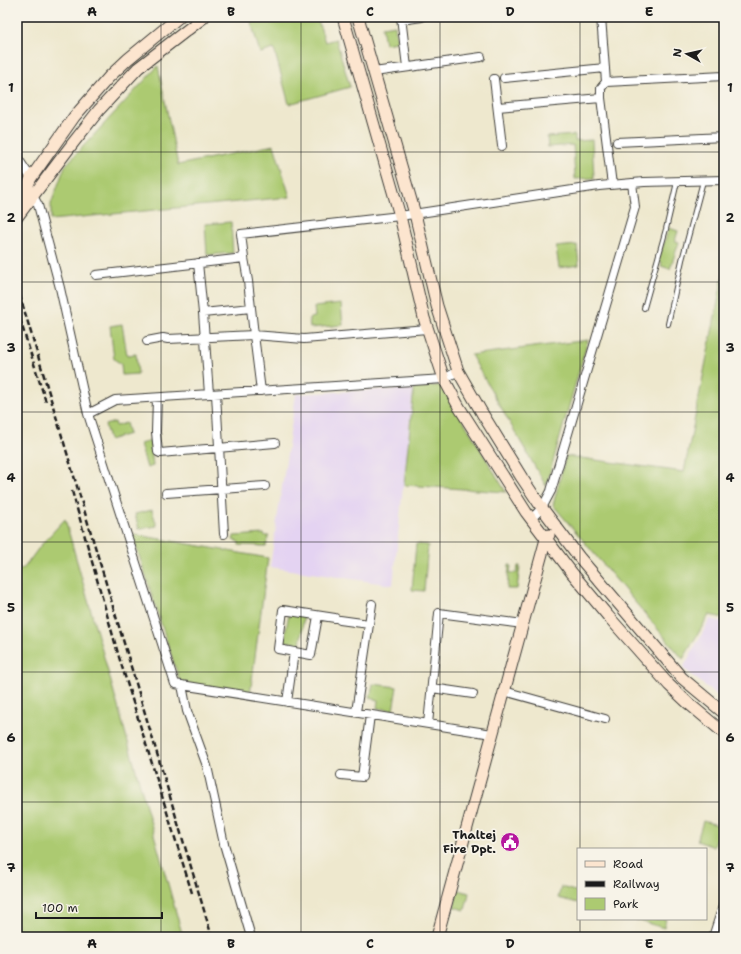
<svg xmlns="http://www.w3.org/2000/svg" width="741" height="954" font-family="'Shantell Sans',sans-serif">
<rect width="100%" height="100%" fill="#f7f3e8"/>
<filter id="ink" filterUnits="userSpaceOnUse"><feTurbulence type="fractalNoise" baseFrequency=".025" numOctaves="2"/><feDisplacementMap in="SourceGraphic" scale="8" xChannelSelector="R" yChannelSelector="G"/><feConvolveMatrix kernelMatrix="1 2 1 2 8 2 1 2 1" color-interpolation-filters="sRGB"/></filter>
<filter id="wash" filterUnits="userSpaceOnUse"><feTurbulence type="fractalNoise" baseFrequency=".012" numOctaves="4" result="noise"/><feDisplacementMap in="SourceGraphic" scale="16" xChannelSelector="R" yChannelSelector="G"/><feGaussianBlur stdDeviation="0.9" result="paint"/><feColorMatrix in="noise" values="0 0 0 0 0 0 0 0 0 0 0 0 0 0 0 0 0 1.4 0 .05"/><feComposite in="paint" operator="in"/></filter>
<g filter="url(#wash)">
<rect width="100%" height="100%" fill="#eee8ce"/>
<path fill="#e4d3f2" d="M413 388 393 585 270 567 296 394Z
M710 619 724 622V701L683 668Z"/>
<path fill="#acca71" stroke="#647346" d="M265 17H317L325 42 336 39 350 87 289 104 274 49 260 53 251 22Z
M395 25 397 42 385 44 382 27Z
M158 66 178 165 274 145 290 197 51 220V204L65 166Z
M575 135V141L592 140 594 178 575 179 573 145 548 147 547 137Z
M231 222 233 253 207 255 205 224Z
M669 228 678 231 675 241 679 242 670 269 661 266 662 262 658 261Z
M577 245 579 265 559 268 556 247Z
M724 271V618L709 615 683 659 553 505 566 456 684 472Z
M341 304 343 325 310 328 309 318 315 317 314 307Z
M122 324 127 355 136 354 138 374 122 375 121 364 114 359 110 326Z
M588 340 546 486 471 355Z
M442 385 506 492 404 485 414 388Z
M115 422 116 426 126 423 129 434 109 440 105 425Z
M150 441 153 466 147 468 140 444Z
M152 510 157 526 139 529 135 514Z
M65 519 183 937H17V570L24 568 41 545Z
M132 534 268 558 250 695 180 682Z
M264 534 265 536H269L266 546 239 545V542L233 540 234 536Z
M416 544 428 545 424 591 412 590Z
M509 565H511L510 573H517L518 566H520L517 589H507Z
M289 613 304 616 300 644 284 641Z
M373 684 397 687 393 710 377 708 378 700 370 698Z
M703 821 721 826 714 847 697 841Z
M561 887 578 892V903L558 898Z
M458 890 469 893 465 910 454 907Z
M633 919H666L664 928Z"/>
</g>
<g filter="url(#ink)">
<g fill="none" stroke-linecap="round" stroke-linejoin="round">
<g stroke="#3c3b37" stroke-width="6">
<path id="lane" d="M644 308 666 229 677 182
M668 324 682 260 703 181"/>
</g>
<g stroke="#3c3b37" stroke-width="10">
<path id="street" d="M401 17 407 67
M601 17 606 82
M722 17 724 34
M401 20 422 17
M374 72 481 57
M504 78 605 68
M494 79 502 146
M498 107 601 98
M617 142 724 137
M17 157 31 178
M612 185 601 98V88L606 82 724 76
M33 196 38 205 60 288 88 414
M244 258 248 281 254 335 261 391
M198 263 203 313
M96 275 244 258 241 234 400 216 599 186 644 182 724 180
M147 341 163 338 168 339 254 335 304 339 427 329
M458 371 444 379 115 400 88 414 175 684 492 734
M209 394 203 313 251 308
M216 394 224 534
M157 398 156 432 158 452 160 453 275 443
M166 493 265 486
M531 519 542 508 551 491 635 207 632 183
M318 616 311 655 278 649 283 610 335 618
M340 620 369 624
M182 685 187 711 207 766 224 844 251 937
M432 688 473 694
M504 691 605 719
M287 702 294 652
M356 712 372 604
M428 724 439 613 523 624
M341 775 362 777 370 715
M713 937 724 903"/>
</g>
<g stroke="#3c3b37" stroke-width="13">
<path id="secondary" d="M343 17 400 216 424 318 444 379 459 407 526 512 572 573 608 616 669 685 688 703 724 733
M358 17 415 214 437 306 458 371 482 413 522 478 542 508 579 557 682 678 724 713
M17 209 31 178 74 117 109 77 128 59 179 17
M17 217 73 143 99 110 138 68 204 17
M437 937 546 539 549 535"/>
</g>
<use href="#lane" stroke="#fff" stroke-width="4"/>
<use href="#street" stroke="#fff" stroke-width="8"/>
<use href="#secondary" stroke="#fce5cf" stroke-width="11"/>
<path stroke="#1c1c1c" stroke-width="2.5" stroke-dasharray="6 3" stroke-linecap="butt" d="M17 286 212 937
M17 310 46 402
M72 491 119 657 192 893"/>
</g>
</g>
<path fill="none" stroke="#1c1c1c" stroke-width="1" stroke-opacity="0.55" d="M161 17V937M301 17V937M440 17V937M580 17V849M17 152H724M17 282H724M17 412H724M17 542H724M17 672H724M17 802H724M580 919V937"/>
<defs>
<g id="civic-disc" transform="scale(1)"><circle r="9.5" fill="#b5179e" stroke="#f7f3e8"/><path d="M-.6-6.5H3V-4.5H.6V-3L4-1V1h2V6H-6V1h2V-1L-.6-3ZM-1.2 2.5V6h2.4V2.5Z" fill="#fff"/></g>
</defs>
<g fill-rule="evenodd">
<use href="#civic-disc" x="510" y="842"/>
</g>
<g text-anchor="middle" dominant-baseline="central" stroke-width="3.5" stroke-linejoin="round" paint-order="stroke">
<g font-size="12" font-weight="bold" fill="#1c1c1c" stroke="#f7f3e8" text-anchor="end">
<text x="496" y="835">Thaltej<tspan x="496" dy="14">Fire Dpt.</tspan></text>
</g>
</g>
<rect width="741" height="954" fill="none" stroke="#f7f3e8" stroke-width="44"/>
<rect x="577" y="848" width="130" height="72" fill="#f7f3e8" stroke="#9f9d96"/>
<rect x="585" y="861" width="20" height="6" fill="#fce5cf" stroke="#9f9d96"/>
<text x="613" y="868" font-size="12" fill="#1c1c1c">Road</text>
<rect x="585" y="881" width="20" height="6" fill="#1c1c1c" stroke="#9f9d96"/>
<text x="613" y="888" font-size="12" fill="#1c1c1c">Railway</text>
<rect x="585" y="898" width="20" height="12" fill="#acca71" stroke="#9f9d96"/>
<text x="613" y="908" font-size="12" fill="#1c1c1c">Park</text>
<g transform="translate(687 54) rotate(278)" stroke="#f7f3e8" stroke-width="3" paint-order="stroke">
<path d="M0-3L7 15L0 10L-7 15Z" fill="#1c1c1c"/>
<text y="-6" font-size="11" font-weight="bold" text-anchor="middle" fill="#1c1c1c">N</text>
</g>
<path d="M36 912v6h126v-6" fill="none" stroke="#1c1c1c" stroke-width="2"/>
<text x="42" y="912" font-size="12" fill="#1c1c1c" stroke="#f7f3e8" stroke-width="3" paint-order="stroke">100 m</text>
<rect x="22" y="22" width="697" height="910" fill="none" stroke="#1c1c1c" stroke-width="1.5"/>
<g font-size="13" text-anchor="middle" font-weight="bold" fill="#1c1c1c">
<text x="92" y="16">A</text>
<text x="231" y="16">B</text>
<text x="370" y="16">C</text>
<text x="510" y="16">D</text>
<text x="649" y="16">E</text>
<text x="11" y="92">1</text>
<text x="730" y="92">1</text>
<text x="11" y="222">2</text>
<text x="730" y="222">2</text>
<text x="11" y="352">3</text>
<text x="730" y="352">3</text>
<text x="11" y="482">4</text>
<text x="730" y="482">4</text>
<text x="11" y="612">5</text>
<text x="730" y="612">5</text>
<text x="11" y="742">6</text>
<text x="730" y="742">6</text>
<text x="11" y="872">7</text>
<text x="730" y="872">7</text>
<text x="92" y="948">A</text>
<text x="231" y="948">B</text>
<text x="370" y="948">C</text>
<text x="510" y="948">D</text>
<text x="649" y="948">E</text>
</g>
</svg>
